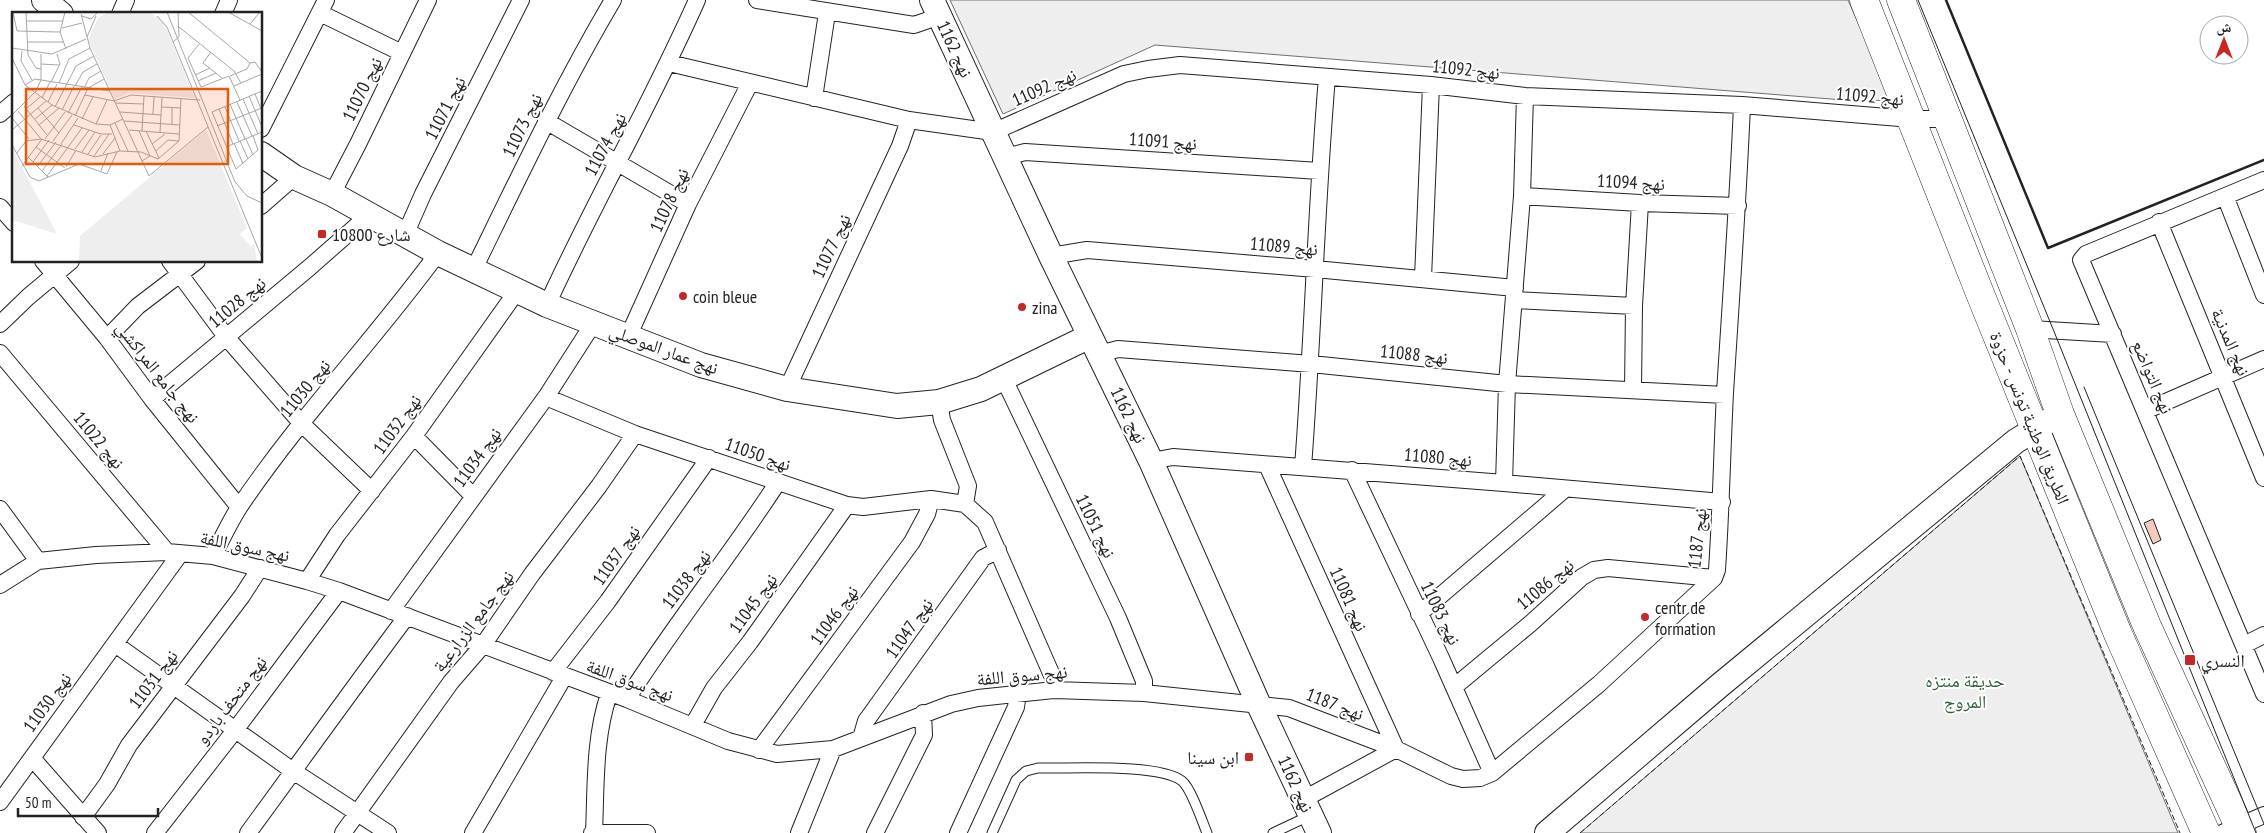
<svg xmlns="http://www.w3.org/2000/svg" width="2264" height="833" font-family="'PT Sans Narrow','Noto Naskh Arabic',sans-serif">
<rect width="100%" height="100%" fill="#fff"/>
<path fill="#eee" stroke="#6f6f6f" d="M950 0H1848L1892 100 1856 101 1155 45 1003 114Z
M2020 456 2178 833H1580Z"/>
<path fill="#f3c9c0" stroke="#222" d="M2153 519 2161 540 2153 544 2144 523Z"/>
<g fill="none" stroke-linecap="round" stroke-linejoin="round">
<g stroke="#222" stroke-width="11">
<path id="lane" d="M992 833 1016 780 1026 771 1038 768C1070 769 1159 763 1182 781 1191 788 1202 821 1207 833
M1273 833 1311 815"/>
</g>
<g stroke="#222" stroke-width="18">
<path id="street" d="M757 0 914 25 940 16
M320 13 402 53
M120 14 126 0
M223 14 229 0
M669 63 909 120 993 132 1124 74 1148 69 1180 65 1431 85 1525 96 1742 105 1912 119H1948
M814 98 827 13
M0 114 14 102
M546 121 688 204
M261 129 326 0
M1006 157 1025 152 1319 171
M2264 180 2086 254 2081 260 2264 694
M332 194 358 144 428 0
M1522 196 1640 203 1738 206
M2225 196 2264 295
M261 206 294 177
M0 207 14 223
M2159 222 2264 478
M405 235 423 194 521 0
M1051 256 1087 250 1315 269 1515 288
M43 261 107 338 152 399 239 507
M170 261 227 338 302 424 372 491
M473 271C518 179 561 88 613 0
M1423 278 1431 85
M1514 300 1634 306
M547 305C594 202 651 104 697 0
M0 324 28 297 71 261
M2030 329 2113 334
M628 337 688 204 750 83
M107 338 138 306 197 261
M0 353 167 552
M1099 354 1118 349 1311 364 1507 384 1725 395
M1004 379 1118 618 1144 681V693
M787 389 900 146 909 120
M1633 389 1634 306 1640 203
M546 397 635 434 847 505 863 507 931 499 965 504
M152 399 310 267 369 215
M939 402 942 420 968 486 965 504 985 522 1054 680V690
M2145 411 2264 359
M414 436 473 496
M1151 461 1173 457 1504 483 1722 502
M1267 465 1396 749 1304 799
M1303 467C1313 337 1316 207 1327 77
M1352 470 1441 658 1492 773
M1504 483 1507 384 1522 196 1525 96
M0 509 38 561
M213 556C222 539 230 521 240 506 300 417 375 339 438 253
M307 581 337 535 414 436 517 291
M0 585 38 561 96 555 167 552 213 556 307 581 339 591 627 699 728 741 777 754 833 749 951 704 978 698 1054 690 1144 693 1289 708 1396 749 1451 776 1463 779 1480 778 1492 773 1599 684 1714 578 1717 570C1721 511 1722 452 1725 393 1731 297 1738 201 1742 105
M391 611 546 397 593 324
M1419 614 1565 489
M115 644 293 771 388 833
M2244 645 2264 635
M553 672 608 601 709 458
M1454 687 1530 624 1582 577 1594 570 1608 568 1714 578
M627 699C674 625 730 556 778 482
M693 725 714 688 750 642 847 505
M861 738 866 721 983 558 998 550
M759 750 912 542 927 514 931 499
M32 758 98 833
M0 802 180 554
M83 817 107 784 129 745 242 596 260 568
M155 833 236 729 339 591
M248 833C301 761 353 688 407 616
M343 833 451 682 483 645 532 574 599 486 635 434
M473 833 564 677
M592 833H647
M594 833C596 786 594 738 609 694
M799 833 833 749
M875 833 924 735 923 713
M958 833 1016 707 1018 693
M2222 833 2264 815"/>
</g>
<g stroke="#222" stroke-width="26">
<path id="secondary" d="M44 0 61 14
M932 0 1051 256 1151 461 1258 703 1319 833
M261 154 294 177 332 194 438 253 547 305 701 365 787 389 897 406 939 402 981 389 1090 336
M1547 833 1719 686 2016 441 2060 414"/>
</g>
<g stroke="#222" stroke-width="29">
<path id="highway" d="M1864 0 1981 296 2118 634 2206 833
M1901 0 2030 329 2060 414 2147 626 2242 833"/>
</g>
<use href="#lane" stroke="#fff" stroke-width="9"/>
<use href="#street" stroke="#fff" stroke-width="16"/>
<use href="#secondary" stroke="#fff" stroke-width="24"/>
<use href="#highway" stroke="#fff" stroke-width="28"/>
<path stroke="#222" stroke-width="1" d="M1918 0 2053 329 2256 833
M2084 387 2264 824"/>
<path stroke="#222" stroke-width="1" stroke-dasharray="6 2.5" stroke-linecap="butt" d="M1580 833 2020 456 2180 833"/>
<path stroke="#222" stroke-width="2.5" d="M1946 0 2048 248 2264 160"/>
</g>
<g fill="#c62828" stroke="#fff" stroke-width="2">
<rect x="317" y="229" width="10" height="10" rx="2.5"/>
<circle cx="683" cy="296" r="5"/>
<circle cx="1022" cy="307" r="5"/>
<circle cx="1645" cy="617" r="5"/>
<rect x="2184" y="654" width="12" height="12" rx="2.5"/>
<rect x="1244" y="752" width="10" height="10" rx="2.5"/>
</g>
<g text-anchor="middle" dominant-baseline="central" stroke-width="4" stroke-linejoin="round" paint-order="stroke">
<g font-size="18" fill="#222" stroke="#fff">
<text transform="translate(955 49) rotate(65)">نهج 1162</text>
<text transform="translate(1466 69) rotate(6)">نهج 11092</text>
<text transform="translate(1044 87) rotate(-24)">نهج 11092</text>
<text transform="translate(362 89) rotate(-64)">نهج 11070</text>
<text transform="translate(1870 96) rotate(5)">نهج 11092</text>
<text transform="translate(445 108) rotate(-63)">نهج 11071</text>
<text transform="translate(522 125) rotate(-64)">نهج 11073</text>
<text transform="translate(1163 141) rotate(4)">نهج 11091</text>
<text transform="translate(605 144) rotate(-62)">نهج 11074</text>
<text transform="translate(1631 182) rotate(3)">نهج 11094</text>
<text transform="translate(669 200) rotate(-65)">نهج 11078</text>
<text transform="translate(831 246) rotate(-65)">نهج 11077</text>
<text transform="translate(1284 246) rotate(5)">نهج 11089</text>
<text transform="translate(237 302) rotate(-40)">نهج 11028</text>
<text transform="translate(2231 342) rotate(67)">نهج المدنية</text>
<text transform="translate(664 349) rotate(20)">نهج عمار الموصلي</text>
<text transform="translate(1414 354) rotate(6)">نهج 11088</text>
<text transform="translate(158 372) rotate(52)">نهج جامع المراكشي</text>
<text transform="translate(2153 377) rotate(67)">نهج التواضع</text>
<text transform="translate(305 388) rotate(-51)">نهج 11030</text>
<text transform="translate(1129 415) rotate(64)">نهج 1162</text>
<text transform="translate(2030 418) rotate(68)">الطريق الوطنية تونس - حزوة</text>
<text transform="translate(397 424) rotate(-54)">نهج 11032</text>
<text transform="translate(99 440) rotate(50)">نهج 11022</text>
<text transform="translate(758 454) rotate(19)">نهج 11050</text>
<text transform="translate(477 457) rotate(-54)">نهج 11034</text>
<text transform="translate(1438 457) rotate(5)">نهج 11080</text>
<text transform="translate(1096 526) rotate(64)">نهج 11051</text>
<text transform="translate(1697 538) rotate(-84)">نهج 1187</text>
<text transform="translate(245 546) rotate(12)">نهج سوق اللفة</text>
<text transform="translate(616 555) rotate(-55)">نهج 11037</text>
<text transform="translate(686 579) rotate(-53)">نهج 11038</text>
<text transform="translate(1545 584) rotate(-40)">نهج 11086</text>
<text transform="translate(1349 599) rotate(66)">نهج 11081</text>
<text transform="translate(753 603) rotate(-54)">نهج 11045</text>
<text transform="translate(1441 613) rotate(64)">نهج 11083</text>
<text transform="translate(834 615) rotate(-54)">نهج 11046</text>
<text transform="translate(473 621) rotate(-53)">نهج جامع الزرارعية</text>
<text transform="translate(909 628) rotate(-55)">نهج 11047</text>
<text transform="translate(1022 675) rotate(-5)">نهج سوق اللفة</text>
<text transform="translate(153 679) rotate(-53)">نهج 11031</text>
<text transform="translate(630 680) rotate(20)">نهج سوق اللفة</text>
<text transform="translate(231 700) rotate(-53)">نهج متحف باردو</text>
<text transform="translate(47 702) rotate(-54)">نهج 11030</text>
<text transform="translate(1335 704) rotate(21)">نهج 1187</text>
<text transform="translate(1296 784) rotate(65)">نهج 1162</text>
</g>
<g font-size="18" fill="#222" stroke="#fff" text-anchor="start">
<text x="332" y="234">10800 شارع</text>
<text x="693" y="296">coin bleue</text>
<text x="1032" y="307">zina</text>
<text x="1655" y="607">centr de<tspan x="1655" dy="21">formation</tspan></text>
<text x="2201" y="660">النسري</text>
<text x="1239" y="757" text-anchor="end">ابن سينا</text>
</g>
<g font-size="18" fill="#2f5e38" stroke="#fff">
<text x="1965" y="680">حديقة منتزه<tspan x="1965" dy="21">المروج</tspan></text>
</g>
</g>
<g transform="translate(12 12)">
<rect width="250" height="250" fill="#fff"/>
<path d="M97 0 139 1 152 10 183 86 117 81 103 87 76 28 86 6ZM194 118 235 216 228 222 239 235 242 232 245 250H67L68 224ZM0 137 1 138 45 222 0 208Z" fill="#eee"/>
<path fill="none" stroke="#a7a7a7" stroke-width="1" d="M1 0 5 19 48 20M14 0 16 43 24 56 29 57M53 0 48 20 54 37M155 0 223 170 235 184 250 191M176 0 238 51 243 50 250 60M216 0 250 19M69 2 78 36 137 164 196 115M70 4 79 7 86 0M145 4 155 15 250 246M15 9H51M238 12 248 0M167 15 222 59 229 71M50 16 70 11M75 25 84 4M16 30H51M161 30 167 25 166 0M188 31 176 46 189 75 217 64 228 88M0 36 40 42 74 27M10 39 9 49 20 68M199 40 191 51 210 66M0 46 13 73 40 93 84 112 98 113 111 107M29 52 47 53M183 63 198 56M218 64 235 57 238 51M186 69 204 61M39 70 48 52 45 42M47 71 57 47 78 36M13 73 23 67 98 79M63 74 71 60 85 52M222 74 250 62M72 76 77 66 89 59M23 81 29 68V42M243 82 250 99M73 83 102 89 119 83 188 88M237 84 250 115M30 86 38 70M231 87 246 122M36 90 45 72M225 90 240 124M104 91 132 92M218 92 233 127M12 94 35 123M43 95 64 54 82 44M150 95 169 96M213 95 227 129M26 96 47 121M14 97 28 85M207 97 221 132M50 98 62 74M6 99 29 127M108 100 149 103M56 101 70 75M141 102 142 85M0 103 22 81M63 104 76 76 92 67M0 106 17 127M23 107 40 93M70 107 81 85M112 109 168 113M103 111 116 139M84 112 95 88M160 112V96M27 113 47 96M62 113 89 122H100M98 113 108 139M205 114 250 96M0 118 34 89M117 118 167 122M127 119 138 144 130 149M130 119 132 84M134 119 147 146M148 120 150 86M241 124 246 138 224 157 200 100 250 79M33 127 53 100M234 127 241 143M41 129 60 103M228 129 236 147M222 131 231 152M49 132 66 106M140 132 153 122M0 133 18 165 27 169 67 152 95 162 105 140M24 135 53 156M214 135 250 120M63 137 77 118M144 139 156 128 166 129M70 140 83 120M5 141 14 129 29 127 83 145 108 139 129 140 146 147 167 129 169 87M76 142 89 123M91 142 103 126M82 144 97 122M16 145 36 165M21 150 37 128M10 154 30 127M25 155 44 130M54 155 64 138M30 159 50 132M89 159 96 141M35 164 70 116"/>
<path fill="#e8590c" fill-opacity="0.15" stroke="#e8590c" stroke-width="2.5" d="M14 77H216V152H14Z"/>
<rect width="250" height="250" fill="none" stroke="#222" stroke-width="2.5"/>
</g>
<g transform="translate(2224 40)"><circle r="24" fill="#ffffff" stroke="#a7a7a7"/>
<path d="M0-4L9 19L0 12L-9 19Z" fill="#c62828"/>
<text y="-8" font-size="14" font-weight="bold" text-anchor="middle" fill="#222222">ش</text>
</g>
<path d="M18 808v8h140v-8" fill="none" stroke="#222222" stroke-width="2.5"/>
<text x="25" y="808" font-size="15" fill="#222222" stroke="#ffffff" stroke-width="4" paint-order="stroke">50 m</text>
</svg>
